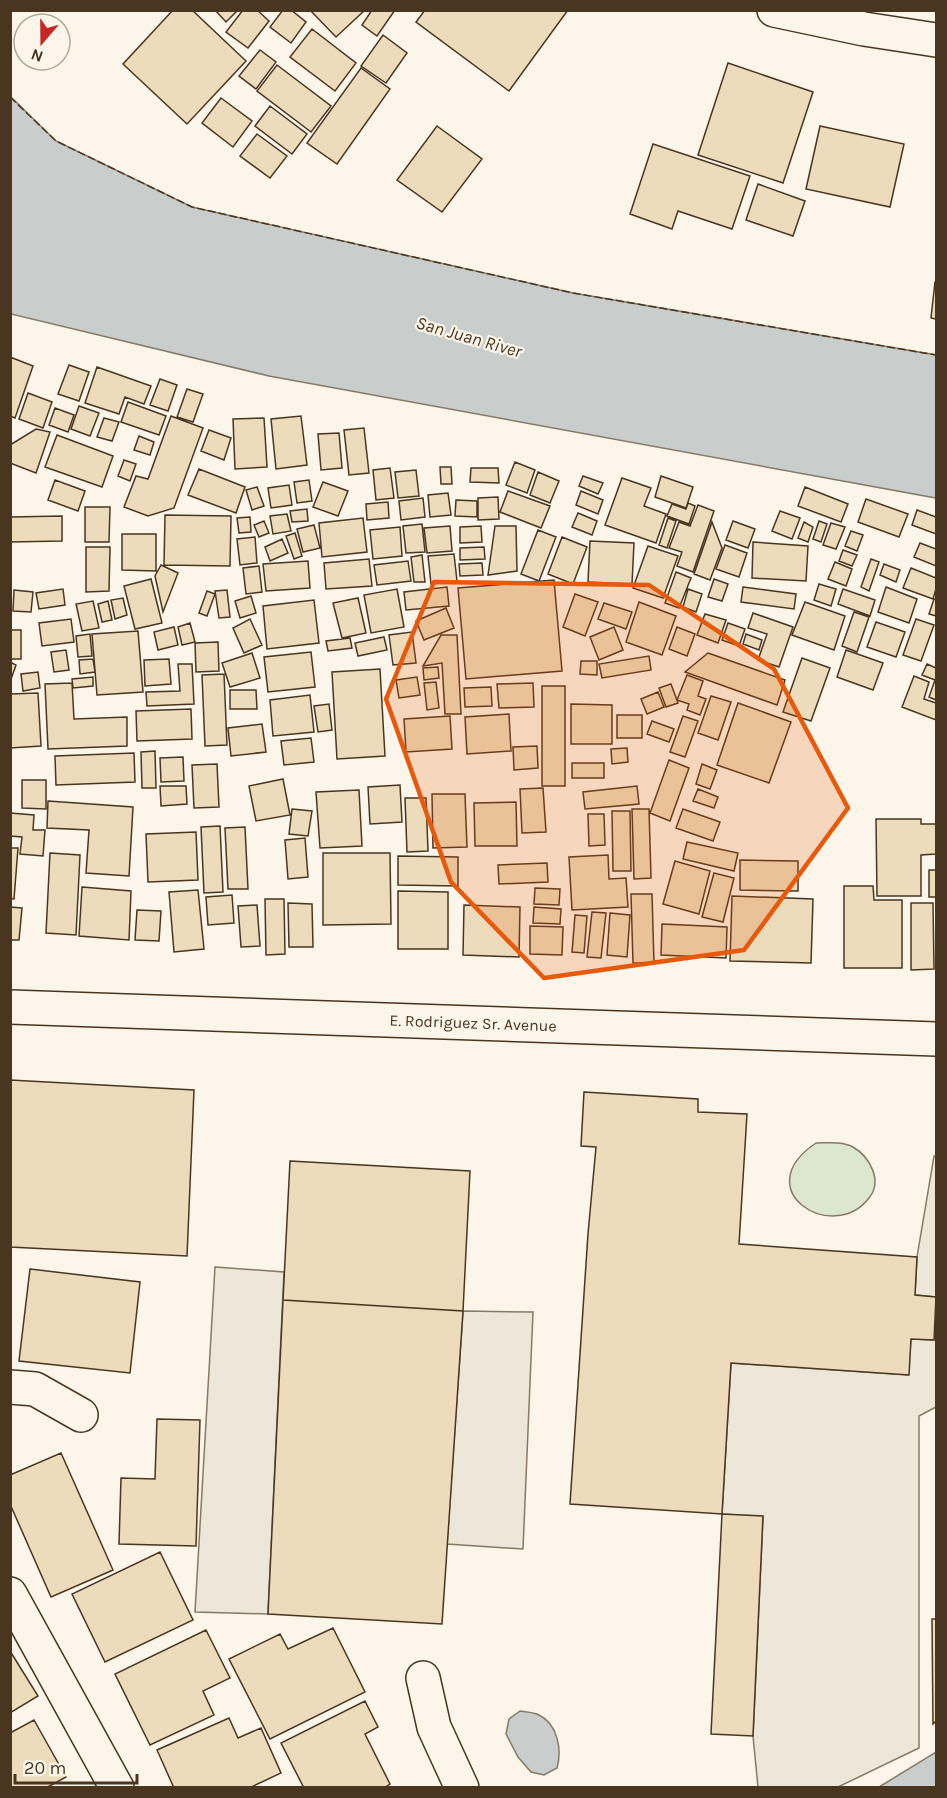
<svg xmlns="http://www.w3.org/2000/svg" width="947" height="1798" font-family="Karla,sans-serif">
<rect width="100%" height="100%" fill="#fbf6e9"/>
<path fill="#dce7d0" stroke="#887966" stroke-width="1.5" d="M816 1143C827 1143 842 1141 853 1147 870 1157 883 1181 869 1198 833 1245 746 1190 816 1143Z"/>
<path fill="#ede7d9" stroke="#887966" stroke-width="1.5" d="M934 1156H936V1297L915 1295 917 1257Z
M215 1267 284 1272 268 1614 195 1612Z
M936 1304V1407L919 1416V1748L838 1787H758L753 1736 763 1517 722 1514 731 1363 908 1375 911 1339 934 1340Z
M463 1311 533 1312 523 1549 447 1544Z"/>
<path fill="#c9cecd" stroke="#887966" stroke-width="1.5" d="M11 97 56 141 192 207 573 293 936 355V498L269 376 11 314Z
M520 1711C526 1712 534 1712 539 1715 558 1724 562 1750 557 1768L544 1775 531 1772 518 1757 506 1734 509 1719Z
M936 1752V1787H879Z"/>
<path fill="#ecdcbc" stroke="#4a3520" stroke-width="1.5" d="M173 10H192L246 61 187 124 123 64Z
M215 10H238L226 22Z
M243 10H257L269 21 248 48 226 32Z
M283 10H291L306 22 291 43 270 27Z
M310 10H365L336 37Z
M372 10H395L377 36 362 25Z
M425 10H568L509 91 416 22Z
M312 29 356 63 335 91 290 57Z
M383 35 407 53 386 83 361 66Z
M260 50 276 62 256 89 239 76Z
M728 63 813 92 783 183 698 155Z
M277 65 331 106 311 132 257 91Z
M361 68 390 89 337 164 307 143Z
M221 98 252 121 233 147 202 123Z
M270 106 307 134 292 154 255 126Z
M437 126 482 159 442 212 397 180Z
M820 126 904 144 890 207 806 189Z
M257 134 287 156 270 178 240 156Z
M653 144 750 176 732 229 678 211 672 229 630 214Z
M758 184 805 201 793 236 746 220Z
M935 282H936V319L931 318Z
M10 357 33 366 15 418 10 416Z
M69 365 89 372 79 401 58 394Z
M97 367 151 386 144 404 125 397 119 414 85 403Z
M160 379 177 385 168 411 150 405Z
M187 389 203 394 193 422 177 417Z
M28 393 52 402 43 428 19 419Z
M128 402 166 416 159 435 121 422Z
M79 406 99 413 90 436 71 429Z
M55 408 74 415 68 432 49 425Z
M171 416 203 428 174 508 148 516 124 507 136 476 148 479Z
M301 416 307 465 276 469 271 419Z
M104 418 119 422 112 441 97 437Z
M264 418 267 467 235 469 233 419Z
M364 428 369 473 349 475 344 430Z
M36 429 50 432 36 473 10 463V445Z
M209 430 231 438 224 460 201 451Z
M339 433 342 468 321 470 318 434Z
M57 435 113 456 102 487 45 467Z
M139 436 154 442 150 455 134 450Z
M124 460 136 464 130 481 118 476Z
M515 462 535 470 527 493 506 485Z
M440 467H451L452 484H441Z
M390 468 394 498 376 500 373 470Z
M471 468H498L499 483 470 482Z
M199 469 245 487 236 513 188 495Z
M416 470 419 496 398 498 395 472Z
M538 472 559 481 550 503 530 495Z
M583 476 603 483 598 494 579 486Z
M661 476 693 487 686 508 655 497Z
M622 478 651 488 644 506 666 514 656 543 605 525Z
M55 480 85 491 78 511 48 500Z
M309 480 312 501 297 503 294 482Z
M323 482 348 491 338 516 313 507Z
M289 485 292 505 271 508 268 488Z
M257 487 264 506 252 510 246 490Z
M805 487 848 504 841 522 798 506Z
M508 491 550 506 541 528 500 512Z
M581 491 603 500 598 514 576 505Z
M448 493 451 515 430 517 428 495Z
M498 497 499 519 478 520V498Z
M423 498 425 517 401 520 399 501Z
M866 499 908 514 899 537 858 522Z
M456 500 477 501V517L455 516Z
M388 502 389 518 367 520 366 504Z
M688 503 695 506 689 524 667 516 672 504 686 509Z
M698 505 714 511 693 572 677 566 682 552 669 548 679 522 690 526Z
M85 507H110L109 542H85Z
M307 509 308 521 292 522 290 511Z
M917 510 936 517V534L912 525Z
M780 511 800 518 792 539 772 531Z
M578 513 597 521 592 535 572 527Z
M287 514 291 531 273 534 270 516Z
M165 515 231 516 230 566 164 565Z
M62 516V541L10 542V517Z
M250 517 251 532 239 533 237 518Z
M363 518 367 552 322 557 319 523Z
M668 518 676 521 667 548 659 545Z
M264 521 269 533 259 537 254 525Z
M733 521 755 529 748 548 726 540Z
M819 521 827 524 821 542 813 539Z
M712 522 722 548 710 580 694 574Z
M804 522 813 527 808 542 798 538Z
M831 523 845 527 836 549 823 545Z
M422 524 425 552 406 553 403 526Z
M314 525 320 548 303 552 297 529Z
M450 526 452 551 427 553 424 528Z
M481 526 482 542 460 543V527Z
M495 526H516L517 571 488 575Z
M400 527 402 556 373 559 370 530Z
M538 530 556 537 539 581 521 574Z
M851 531 863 535 857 551 845 546Z
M295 533 302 556 294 559 286 536Z
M122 534H156V571L122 570Z
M255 537 257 563 240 565 237 539Z
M562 537 587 547 573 584 548 574Z
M282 539 288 553 270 561 265 547Z
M590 541 634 543 632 584 588 582Z
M753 542 808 546 806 581 752 578Z
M920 543 936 549V566L914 557Z
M725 545 747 553 739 577 716 569Z
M648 546 678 556 663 598 633 588Z
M86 547H110L109 591 86 592Z
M484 547 485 559 460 560V548Z
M843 550 857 555 852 566 839 561Z
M454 554 457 581 431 584 428 556Z
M422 555 425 582H414L411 557Z
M369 559 372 586 326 589 324 563Z
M871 559 879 562 869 591 861 587Z
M308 561 310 588 266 591 263 564Z
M408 561 411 581 377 585 374 565Z
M835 562 852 569 846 586 828 579Z
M482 563 483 575 460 576 459 564Z
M884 564 900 570 896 582 880 575Z
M161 565 178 573 163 612 155 576Z
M259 566 262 592 246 594 243 568Z
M911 568 936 578V589L933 599 903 588Z
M676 572 691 578 679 608 665 603Z
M151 579 162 623 135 629 124 586Z
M714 579 728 584 722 601 708 597Z
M554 580 562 671 466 679 458 588Z
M819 584 836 589 831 606 814 600Z
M447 587 449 606 406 610 404 592Z
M743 587 796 594 794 609 741 602Z
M886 587 917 599 909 623 878 612Z
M63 589 65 605 39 609 36 593Z
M397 589 404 627 371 633 364 595Z
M688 589 702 594 696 612 683 607Z
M843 589 875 600 870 616 838 604Z
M14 590 33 592 31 612 13 611Z
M227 590 230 617 219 618 215 591Z
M207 591 215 594 207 616 199 613Z
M575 594 598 602 585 636 563 627Z
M251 596 256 613 240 618 235 601Z
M123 598 127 615 115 619 111 600Z
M358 598 366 633 342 638 333 603Z
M934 599H936V616L929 614Z
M314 600 319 643 267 649 263 606Z
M93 601 99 628 82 631 76 604Z
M108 601 112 620 102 622 98 604Z
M639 602 676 616 662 655 626 642Z
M805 602 845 616 834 650 792 635Z
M604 603 632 612 626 629 598 619Z
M446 608 454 628 424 640 416 621Z
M854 612 869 617 857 652 842 646Z
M753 613 793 627 779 667 758 660 767 634 748 628Z
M705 614 726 620 718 643 697 635Z
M71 619 74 642 42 646 39 623Z
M250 619 262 645 244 653 233 628Z
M916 619 934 625 921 661 903 655Z
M876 622 905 632 896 657 867 647Z
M190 623 195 642 182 645 178 627Z
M728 623 745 629 739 646 722 640Z
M174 627 178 645 158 650 154 632Z
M614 627 623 650 599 660 590 637Z
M677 627 695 634 687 656 669 649Z
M10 630H21V659H10Z
M138 631 143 692 97 695 92 634Z
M412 632 416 663 393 665 389 635Z
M90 634 92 656 78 657 76 636Z
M746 634 762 640 759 650 743 644Z
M441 635H457L461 714H445L442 663 423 666Z
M384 637 387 650 358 656 355 643Z
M350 638 352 648 328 651 326 641Z
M218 642 219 671 196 672 195 643Z
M66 650 69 670 54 672 51 652Z
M846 650 883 663 873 690 837 677Z
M311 652 315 687 268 692 264 657Z
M252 653 260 678 230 687 222 663Z
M708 653 785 680 777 705 685 672Z
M649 656 651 670 602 678 599 664Z
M802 658 830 668 811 721 783 712Z
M93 659 95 672 80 674 79 660Z
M169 659 171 684 145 686 144 660Z
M581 661H597V675L580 674Z
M10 662 16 665 10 682Z
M178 664H192L194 704 147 706 146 692 180 691Z
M927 664 936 668V700L929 697 935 680 922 675Z
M438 667 439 678 424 680 423 668Z
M380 669 385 756 337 759 332 672Z
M38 672 40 688 23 691 21 674Z
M224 674 227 745 205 746 202 675Z
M687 675 703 681 698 696 706 699 700 715 687 710 689 704 677 700Z
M914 676 929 682 924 699 936 703V720L902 707Z
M93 677V686L73 688 72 679Z
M417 677 420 695 399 698 396 680Z
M436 682 439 708 427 710 424 683Z
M72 683 74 719 127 717V746L48 749 45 684Z
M533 683 534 707 499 708 497 684Z
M671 684 678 703 666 707 659 688Z
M542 686H565V786H542Z
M491 687 492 706 465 707 464 688Z
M230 690H256L257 709H230Z
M658 692 664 707 647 714 641 699Z
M38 693 41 746 10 748V694Z
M310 695 314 732 273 736 270 700Z
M711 696 731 702 718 740 698 733Z
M738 703 791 722 769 783 717 765Z
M329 704 332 730 318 732 314 706Z
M571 704 612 705V744H571Z
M191 709 192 739 137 741 136 711Z
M509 714 511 751 467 754 465 717Z
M617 715H642V738H617Z
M450 716 452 749 406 752 404 719Z
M683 716 698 721 685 757 670 752Z
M652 721 674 729 669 742 647 734Z
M262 724 266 752 231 756 228 728Z
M311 738 314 762 284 765 281 741Z
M537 746 538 768 514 770 513 747Z
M627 748 628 762 612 764 611 749Z
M155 751 156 788H142L141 752Z
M134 753 135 782 56 785 55 756Z
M183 757 184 781 161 782 160 758Z
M669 760 689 768 670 821 650 813Z
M572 763H604V778H572Z
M217 764 219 807 194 808 192 765Z
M702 764 717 770 710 789 696 784Z
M283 779 290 815 256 821 249 786Z
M22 780H46V809L22 808Z
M400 785 402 822 370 824 368 787Z
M160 786H186L187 804 161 806Z
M637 786 639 804 585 809 583 792Z
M543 788 546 832 522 833 520 789Z
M698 789 718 797 714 808 693 801Z
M359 790 362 846 320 848 316 792Z
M432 794H465L467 847 433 848Z
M405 798H426L428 851 407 852Z
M48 801 133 807 129 876 86 873 89 830 47 828Z
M516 802 517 846H475L474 803Z
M292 809 312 811 308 836 289 834Z
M632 809H649L651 878 634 879Z
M683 809 720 822 713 841 676 828Z
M612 811H630L631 871H613Z
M10 813 34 815 33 830H45L43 856 20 854 22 837 10 836Z
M588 814H604L605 845 589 846Z
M876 819H921V824H936V854L921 855V896H877Z
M220 826 223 892 204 893 201 827Z
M245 827 248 889H228L225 828Z
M196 832 198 880 148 882 146 834Z
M305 838 308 877 288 879 285 840Z
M687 842 738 853 734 871 683 859Z
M10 848H18L14 899 10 898Z
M50 853 80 855 76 935 46 933Z
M323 853H390L391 924 323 925Z
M608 855 609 879 626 878 628 907 572 910 569 857Z
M398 856 458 857V886L398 885Z
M740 860 798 861V891L740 890Z
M675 861 710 871 699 914 663 904Z
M547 863 548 882 499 884 498 865Z
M929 870H936V897H929Z
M714 873 734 878 723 922 702 917Z
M844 886H873L874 900H902V968H844Z
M82 887 131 891 129 940 79 936Z
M535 888 560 889 559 905 534 904Z
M198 890 204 949 174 952 169 892Z
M398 891 448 892V949H398Z
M631 894H652L654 963H633Z
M232 895 234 923 208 925 206 897Z
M732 896 813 899 811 963 730 961Z
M265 899H284L285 954 266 955Z
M288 903 312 904 313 947H289Z
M911 903H933L934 969 911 970Z
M257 905 260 946 241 947 238 906Z
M464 905 520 907 519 957 463 955Z
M10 907 22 908 19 940H10Z
M534 907 561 909 560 924 533 923Z
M137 910 161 911 159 941 135 940Z
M592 912 606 913 601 958 587 957Z
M610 913 630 915 627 957 607 955Z
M575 915 587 916 584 953 572 952Z
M662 924 727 927 726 958 661 955Z
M530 926 563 927 562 955 530 954Z
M10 1080 194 1090 187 1256 10 1247Z
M584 1092 698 1099V1112L747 1114 739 1244 917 1257 915 1295 936 1297 934 1340 911 1339 909 1375 731 1363 722 1514 570 1504 588 1234 596 1147 581 1146Z
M290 1161 470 1171 463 1311 283 1300Z
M30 1269 140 1282 130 1373 19 1361Z
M283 1300 463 1311 442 1624 268 1614Z
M157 1419 200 1420 196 1546 119 1544 121 1478 155 1479Z
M61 1453 113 1570 51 1597 10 1504V1475Z
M722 1514 763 1516 753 1736 711 1734Z
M160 1552 193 1620 105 1662 72 1594Z
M932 1619H936V1721L933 1724Z
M333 1628 365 1692 270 1739 229 1659 280 1634 288 1649Z
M206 1630 230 1678 203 1691 214 1715 150 1745 115 1674Z
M10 1651 38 1696 10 1713Z
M365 1701 378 1727 365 1734 390 1784 384 1788H304L281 1743Z
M229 1718 238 1738 261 1728 281 1773 249 1788H174L157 1750Z
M34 1720 66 1777 46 1788H10V1733Z"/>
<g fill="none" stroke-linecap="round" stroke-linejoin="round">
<g stroke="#4a3520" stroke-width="36">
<path id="minor" d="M774 10 864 29 936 40
M10 1387 35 1389 81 1415
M10 1594 117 1788
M423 1678 434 1727 462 1788"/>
</g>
<g stroke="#4a3520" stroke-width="36">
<path id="major" d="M10 1007 936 1039"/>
</g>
<use href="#minor" stroke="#fbf6e9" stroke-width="33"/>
<use href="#major" stroke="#fbf6e9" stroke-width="33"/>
<path stroke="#4a3520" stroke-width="1.5" stroke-dasharray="8 3" stroke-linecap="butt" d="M10 97 56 141 192 207 573 293 936 355"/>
</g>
<path fill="#e8590c" fill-opacity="0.2" stroke="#e8590c" stroke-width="4.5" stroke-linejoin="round" d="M434 582 649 585 774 669 848 808 744 950 544 978 451 882 386 699Z"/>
<g text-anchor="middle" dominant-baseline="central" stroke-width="4.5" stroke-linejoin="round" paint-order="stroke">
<g font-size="16" fill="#4a3520" stroke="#fbf6e9">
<text transform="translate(473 1023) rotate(2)">E. Rodriguez Sr. Avenue</text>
</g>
<g font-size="18" font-style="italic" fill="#4a3520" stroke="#fbf6e9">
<text transform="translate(469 337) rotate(16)">San Juan River</text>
</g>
</g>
<rect width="947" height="1798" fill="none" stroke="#4a3520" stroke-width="24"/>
<g transform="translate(42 42) rotate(200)"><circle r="28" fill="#fbf6e9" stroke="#b4a999" stroke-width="1.5"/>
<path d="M0-4.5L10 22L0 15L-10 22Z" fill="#c62828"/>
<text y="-9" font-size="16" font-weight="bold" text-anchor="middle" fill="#4a3520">N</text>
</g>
<path d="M15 1774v9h122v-9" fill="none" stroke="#4a3520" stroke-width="3"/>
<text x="24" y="1774" font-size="18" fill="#4a3520" stroke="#fbf6e9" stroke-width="4.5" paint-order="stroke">20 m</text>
</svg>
